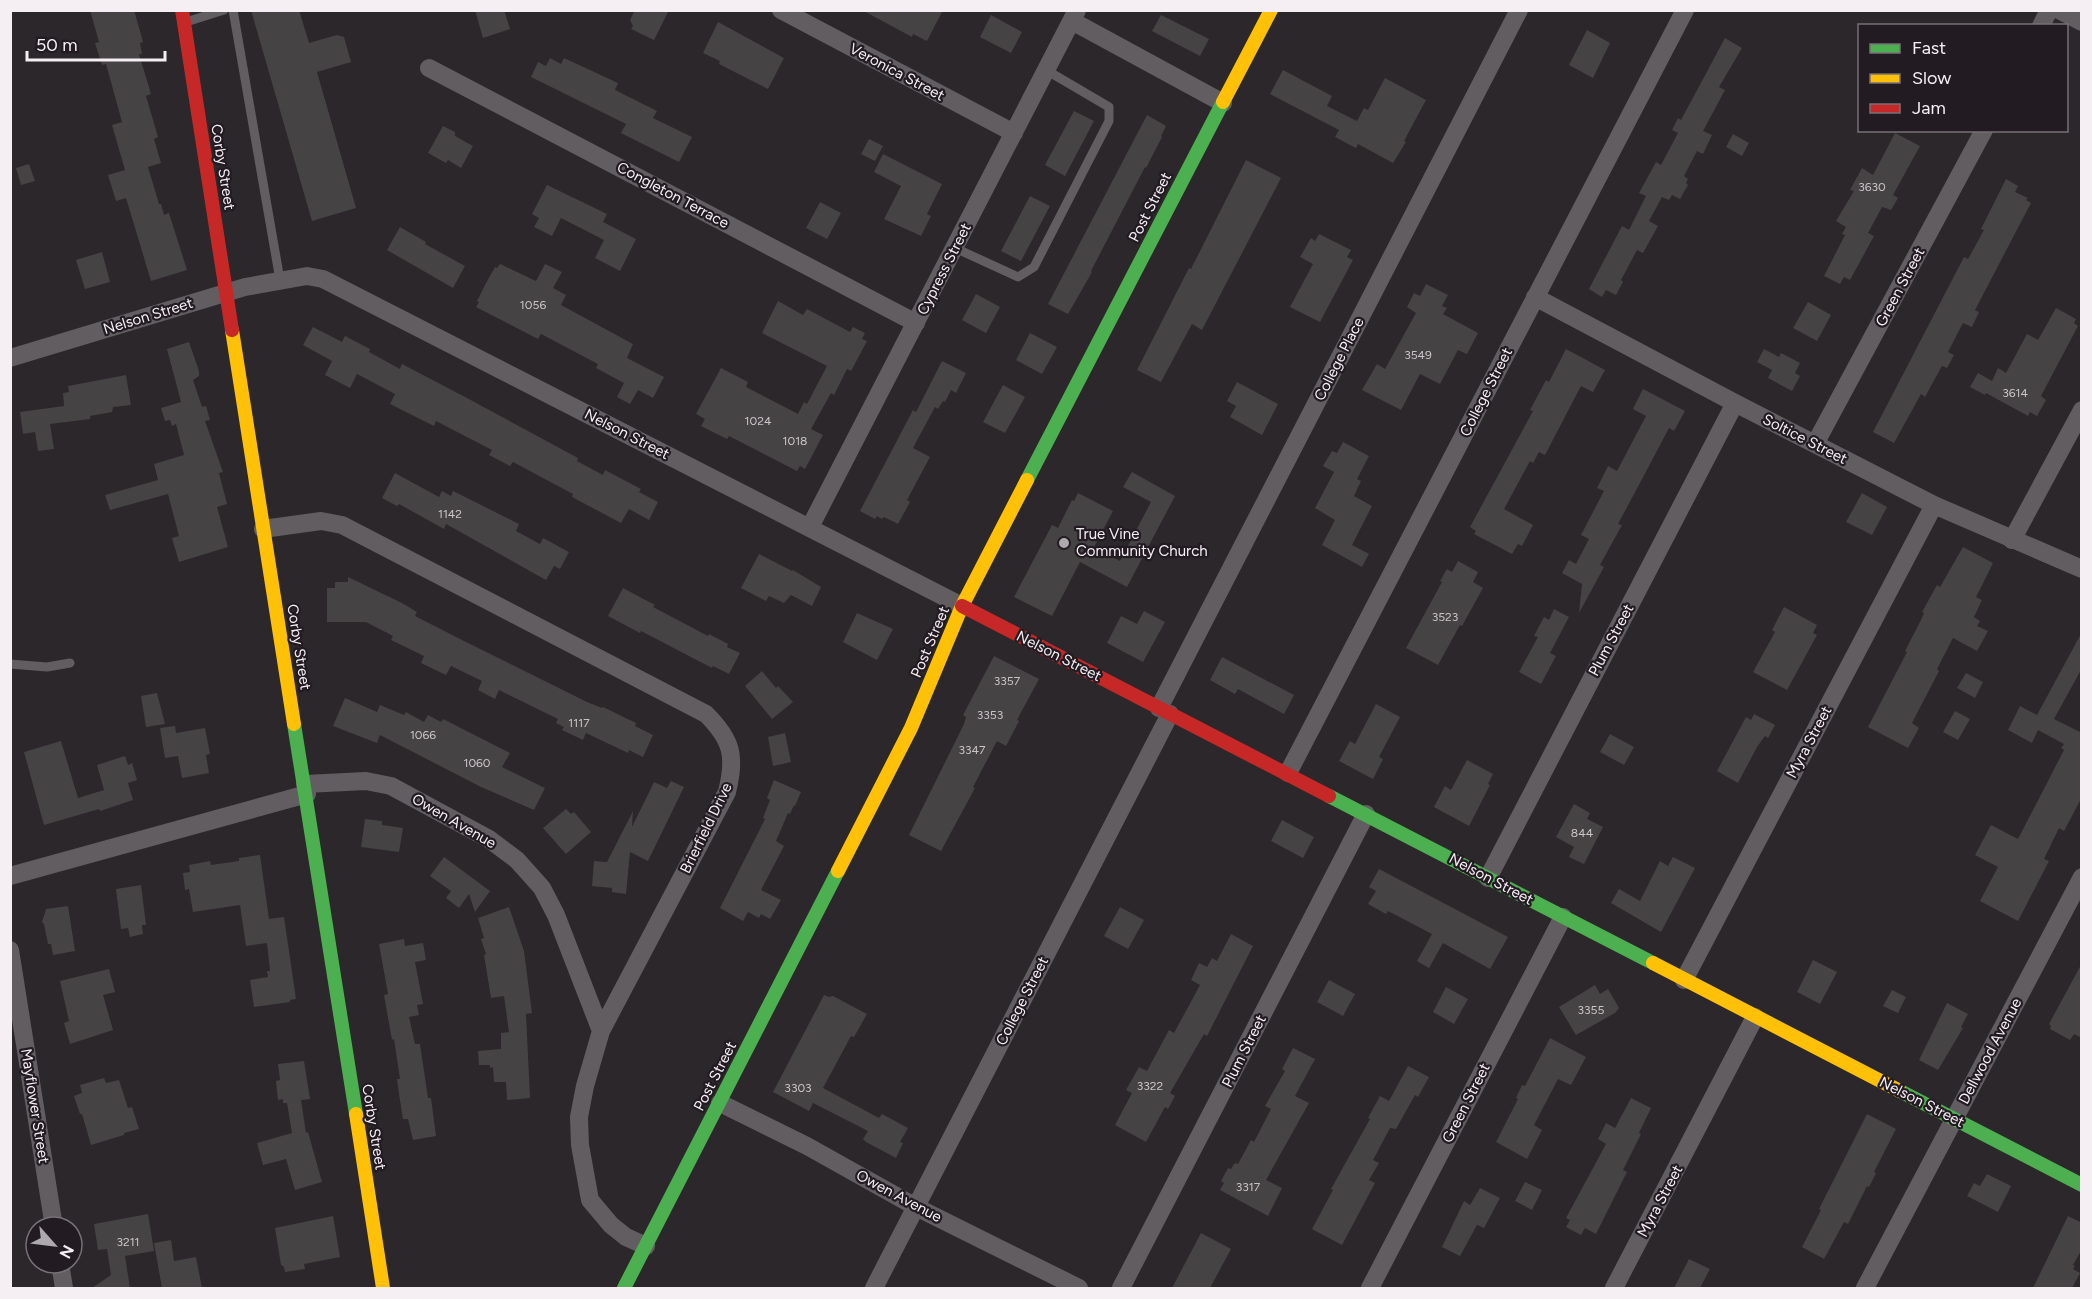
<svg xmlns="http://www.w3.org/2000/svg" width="2092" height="1299" font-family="Figtree,sans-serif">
<rect width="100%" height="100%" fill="#2b272a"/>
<path fill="#464345" d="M90 10H134L143 42 140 43 142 54H139L151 94 146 96 158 137 154 139 161 163 148 167 159 204H161L164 215 169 213 187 270 151 281 126 198 116 201 108 175 125 170 112 125 122 122 106 64 102 65 95 43 99 42Z
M251 10H299L309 43 337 35 344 37 351 62 317 72 356 208 312 221Z
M475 10H504L510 29 483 38Z
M635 10H669L654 40 631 29 633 26 630 20Z
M862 10H943L927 41 913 34 912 37Z
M991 15 1022 32 1011 53 980 37Z
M1161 15 1209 39 1200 56 1152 31Z
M718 22 784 58 768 89 719 64 720 61 703 53Z
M1587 30 1610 43 1593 78 1569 65Z
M1725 38 1742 48 1719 87 1725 90 1703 131 1712 135 1703 154 1697 151 1684 176 1688 179 1686 183 1688 185 1680 199 1672 195 1669 200 1662 197 1649 221 1658 226 1643 253 1637 250 1621 280 1623 282 1616 295 1606 290 1602 297 1589 289 1622 226 1629 230 1646 196 1639 193 1656 162 1661 165 1678 133 1672 130 1678 118 1681 120Z
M550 58 561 64 564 58 618 83 615 90 657 111 653 118 692 137 679 162 621 133 626 124 531 77 538 62 546 66Z
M1283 70 1332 96 1327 106 1357 121 1364 108 1368 110 1385 78 1426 100 1404 141 1406 142 1393 163 1358 144 1356 148 1348 144 1335 137 1339 130 1270 94Z
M1074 111 1094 121 1065 176 1045 165Z
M1147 115 1166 126 1161 136 1162 137 1146 168 1145 167 1091 271 1092 272 1068 314 1048 304Z
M443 126 455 132V136L473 146 461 168 448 160 446 163 428 153Z
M1895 133 1920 146 1893 195 1898 198 1891 210 1882 207 1868 233 1874 236 1850 280 1844 277 1840 284 1824 276 1845 235 1842 234 1846 227 1836 221 1854 191 1850 190 1862 168 1873 175Z
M1733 134 1749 143 1742 156 1726 147Z
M869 139 883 146 875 161 861 154Z
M883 154 942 184 927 214 931 216 921 236 884 219 901 186 874 172Z
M1246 160 1281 178 1202 330 1192 324 1161 382 1137 370 1189 268 1191 269Z
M29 164 35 181 21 185 16 168Z
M2006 179 2018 186 2015 192 2028 198 2026 200 2031 203 1975 310 1979 312 1972 327 1963 323 1948 352 1954 355 1947 368 1942 366 1925 397 1921 394 1894 443 1873 432 1964 257 1968 259 1984 230 1981 229Z
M547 185 607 214 603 222 636 239 620 271 595 258 604 240 561 218 552 236 534 227 539 218 532 214Z
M1030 196 1050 206 1021 261 1001 251Z
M820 202 841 213 827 239 806 228Z
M400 227 426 242 425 244 465 266 453 288 387 250Z
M1319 234 1351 250 1347 257 1353 260 1320 322 1290 307 1313 264 1300 257 1311 238 1315 241Z
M102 252 110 282 85 289 76 260Z
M500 264 536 281 545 264 562 272 553 288 566 295 561 305 633 344 627 358 664 377 653 398 638 390 630 404 617 397 624 383 596 368 598 364 541 334 538 339 476 307 479 302 477 301 485 285 495 267 497 268Z
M1426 284 1448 295 1442 306 1447 308 1443 314 1478 333 1467 354 1458 350 1440 384 1420 374 1401 410 1362 390 1377 364 1385 369 1416 313 1407 307 1414 293 1420 296Z
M976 294 1000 307 986 333 962 320Z
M778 301 803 315 807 309 850 332 853 327 865 333 862 339 867 341 851 371 847 369 834 395 831 393 811 429 823 435 805 469 800 466 797 471 729 436 727 439 701 426 705 419 696 414 721 368 748 382 746 387 798 414 804 402 807 404 827 366 762 333Z
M1808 302 1831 315 1817 341 1793 328Z
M2056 308 2076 319 2074 323 2078 326 2041 396 2046 400 2037 416 2030 412 2028 416 1986 393 1985 395 1970 387 1978 373 1992 381 1998 368 2006 373 2027 334 2038 340Z
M313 327 342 342 345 336 370 349 369 352 400 369 402 364 467 398 578 458 577 461 603 475 605 470 641 489 639 492 658 502 649 520 629 509 621 523 572 497 573 494 513 462 510 466 489 455 492 450 436 421 434 426 390 404 395 394 357 374 350 388 325 375 332 361 303 345Z
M1030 333 1057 347 1042 374 1016 360Z
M189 342 199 371V376L193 380 202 407 206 406 210 420 205 421 223 472 219 473 227 504 217 507 228 547 179 562 172 538 179 536 168 494 110 510 105 495 158 480 154 464 184 455 176 424 172 426 170 420 165 421 161 408 181 402 167 349Z
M1566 349 1605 370 1593 392 1581 386 1545 455 1539 452 1533 463 1530 461 1504 509 1533 525 1522 546 1518 544 1512 554 1474 534 1476 531 1470 527 1533 411 1530 410 1546 380 1549 382Z
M1764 349 1779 357 1781 353 1800 363 1795 373 1800 376 1792 391 1768 378 1772 370 1757 362Z
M942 361 966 373 956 393 951 390 945 402 943 401 938 409 935 407 913 448 930 457 907 500 910 502 898 524 884 517 882 519 877 516 875 519 860 511 913 410 916 412Z
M126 375 131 405 113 407 112 412 90 416V419L50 424 54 449 38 451 35 432 23 434 20 412 64 406 63 393 69 392 68 386Z
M1237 382 1278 404 1262 435 1230 417 1236 406 1227 401Z
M1003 385 1025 397 1005 433 983 422Z
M1643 389 1685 411 1674 431 1669 428 1640 483 1618 524 1622 525 1600 565 1604 567 1579 613 1582 584 1562 573 1569 560 1576 564 1589 539 1581 535 1604 491 1597 488 1608 466 1617 471 1646 416 1633 409Z
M1343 442 1369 456 1357 479 1361 481 1354 496 1372 506 1352 545 1369 554 1362 567 1322 545 1335 520 1315 508 1334 472 1323 466 1332 451 1337 453Z
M1132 472 1175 496 1127 587 1080 562 1052 616 1014 597 1052 525 1058 528 1072 500 1074 501 1078 493 1113 511 1094 547 1120 561 1151 502 1123 487Z
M395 473 439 497 442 491 451 496 453 491 519 524 516 531 540 544 543 538 569 552 560 569 554 566 546 580 446 524 444 529 399 504 397 506 382 498Z
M1862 493 1887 507 1872 535 1846 522Z
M1963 547 1993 563 1976 597 1982 600 1974 617 1980 621 1977 626 1988 631 1977 651 1953 638 1937 669 1939 671 1912 723 1919 728 1908 748 1868 727 1907 652 1905 651 1921 620 1924 613 1922 612 1937 585 1940 587Z
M759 554 792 571 793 570 821 587 812 606 791 595 784 603 769 596 766 601 741 588Z
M1458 561 1478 572 1473 582 1483 588 1462 626 1460 625 1438 665 1406 648 1442 582 1440 581 1447 569 1452 572Z
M348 577 402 603 417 612 415 616 464 641 587 702 602 708 603 707 636 723 635 726 653 735 643 757 629 750 628 753 586 733 583 740 562 730 564 727 556 723 558 719 499 690 495 699 478 690 482 681 451 666 446 675 421 663 424 656 391 640 393 636 366 622H327V588H335V582H348Z
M623 588 655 605 653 607 708 636 709 634 728 644 727 647 740 653 729 674 713 666 712 668 641 631 640 633 608 616Z
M1784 607 1817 625 1813 633 1817 635 1787 690 1753 672 1775 632 1772 630Z
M1554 609 1569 617 1550 653 1556 656 1541 684 1519 672 1538 637 1534 636 1544 617 1549 620Z
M1144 611 1165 622 1143 662 1107 643 1121 616 1137 624Z
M857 613 893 629 877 660 843 642Z
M2082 632V668L2054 719 2082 733V797L2064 831 2059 828 2044 859 2049 861 2018 921 1980 901 1998 867 1975 855 1991 825 2018 839 2064 750 2061 748 2064 744 2038 730 2032 743 2008 730 2020 706 2037 715Z
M994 656 1039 679 1017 720 1019 721 1006 746 997 741 973 787 975 788 941 851 909 835 964 724 966 717 963 715Z
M1222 657 1294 695 1284 714 1238 689 1235 694 1210 680Z
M762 671 776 688 778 686 793 702 772 719 745 686Z
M1966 673 1983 682 1975 698 1957 688Z
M157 693 165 724 146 727 141 696Z
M345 698 377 712 380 705 404 715 406 712 424 722 428 715 441 722 443 719 510 753 502 767 545 788 534 810 481 787 380 735 377 743 333 726Z
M1376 704 1400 717 1379 757 1383 759 1373 779 1339 761 1350 741 1355 744Z
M1955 711 1970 719 1958 740 1943 732Z
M1754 714 1775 725 1768 738 1765 736 1757 747 1738 783 1717 771 1746 717 1751 720Z
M175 726 176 733 205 728 210 754 206 755 209 773 182 778 178 756 165 758 160 728Z
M785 733 791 762 773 766 768 737Z
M1610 734 1634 747 1624 765 1600 752Z
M61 741 78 798 104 790 97 765 125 756 128 765 132 763 137 780 128 783 133 800 100 811 99 809 44 825 24 752Z
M1467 760 1493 774 1488 784 1490 785 1469 826 1434 807 1445 786 1451 790Z
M774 780 801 792 795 806 794 805 790 814 788 813 776 841 784 846 761 890 781 900 770 919 761 914 759 918 748 912 743 921 720 908 765 819 763 818 770 800 767 798Z
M671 781 684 787 648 861 630 852 626 894 612 892V888L592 886 594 861 607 862 633 811 632 827 654 782 667 788Z
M1574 804 1590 813 1587 819 1603 827 1584 864 1569 857 1574 847 1556 837Z
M566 809 571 814 574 812 591 832 566 854 543 828Z
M365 819 382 821V825L403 828 399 852 361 847Z
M1282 820 1314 837 1303 858 1271 841Z
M260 855 269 919 284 917 296 999 290 1000V1002L254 1007 250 980 268 977 267 971H270L267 943 246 946 240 905 193 912 189 889 185 890 183 873 190 872 189 865 210 861 211 865 239 861V858Z
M444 857 490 891 475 912 469 894 459 908 446 898 451 891 430 876Z
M1673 857 1695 868 1661 932 1611 903 1619 889 1640 901 1660 861 1668 866Z
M1379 869 1508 937 1490 969 1443 943 1429 968 1417 961 1432 934 1388 911 1386 914 1368 904 1376 891 1369 887Z
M141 885 146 925H142L143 934 130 937 128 928 121 929 116 889Z
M68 906 75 951 53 955 51 944H48L44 924 42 922 46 909Z
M509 907 524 951 532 1013 526 1014 530 1098 507 1100 506 1082H494L493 1067 490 1068V1065H479L478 1051 501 1049V1033L509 1032 504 996 491 998 484 955 486 954 481 939 484 938 478 918Z
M1120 907 1144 920 1128 949 1104 936Z
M1231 934 1253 946 1207 1036 1204 1034 1170 1093 1175 1096 1168 1109 1165 1107 1146 1142 1115 1125 1132 1093 1126 1090 1139 1067 1147 1071 1169 1030 1174 1033 1200 985 1191 980 1199 963 1207 967 1212 958 1217 961Z
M404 939 405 946 423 943 426 960 415 962 423 1004 417 1005 419 1015 409 1017 415 1044H420L428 1098H431L436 1136 413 1140 408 1119H403L399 1094 397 1079H400L394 1039 392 1040 384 995 388 994 379 944Z
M1813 960 1837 972 1820 1004 1797 992Z
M2082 963V1038L2074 1034 2070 1040 2050 1029 2051 1026 2049 1024Z
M109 969 115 992 103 995 113 1030 70 1044 64 1023 69 1021 60 981Z
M1329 980 1355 994 1343 1016 1317 1002Z
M1595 985 1600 994 1608 989 1619 1008 1615 1013 1576 1035 1559 1007Z
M1446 987 1468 999 1454 1024 1433 1012Z
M1892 990 1906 997 1898 1013 1883 1006Z
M824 995 829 997 833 996 867 1014 854 1037 851 1036 823 1088 879 1118 882 1114 908 1128 900 1142 903 1143 896 1158 866 1142 863 1139 868 1131 813 1103 809 1111 773 1092Z
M1947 1003 1968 1014 1961 1027 1963 1028 1938 1070 1919 1060Z
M1550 1038 1586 1057 1571 1085 1558 1079 1534 1125 1542 1130 1527 1159 1496 1142 1518 1099 1516 1098 1522 1085 1525 1086Z
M1293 1048 1315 1059 1295 1096 1309 1103 1266 1180 1282 1188 1268 1216 1220 1190 1224 1183 1221 1181 1228 1168 1231 1169 1235 1163 1238 1164 1251 1140 1254 1142 1271 1109 1265 1106 1285 1071 1282 1069Z
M304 1061 310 1099 301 1100 306 1133 308 1132 322 1182 295 1190 286 1159 263 1165 257 1143 292 1133 287 1103H283V1099L278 1100 276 1081 280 1080 278 1064Z
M1408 1066 1429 1077 1418 1097 1415 1095 1396 1129 1390 1128 1373 1160 1379 1163 1369 1180 1375 1183 1342 1245 1312 1229 1333 1190 1331 1189 1370 1119 1368 1118 1380 1096 1389 1101Z
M104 1078 106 1083 119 1080 128 1108 132 1107 139 1129 124 1133V1135L91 1145 82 1114H80L74 1096 82 1093 80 1085Z
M1631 1098 1651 1108 1639 1133 1641 1134 1623 1170 1627 1172 1596 1234 1585 1228 1581 1235 1566 1227 1570 1220 1566 1218 1606 1144 1598 1139 1606 1123 1615 1128Z
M1867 1114 1896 1129 1874 1172 1876 1173 1869 1187 1867 1186 1848 1224 1844 1222 1824 1259 1802 1247 1821 1210 1819 1209Z
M1987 1174 2011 1186 1998 1212 1967 1196 1974 1183 1980 1186Z
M1525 1182 1542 1190 1532 1210 1515 1201Z
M1480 1188 1500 1198 1484 1228 1477 1225 1460 1256 1442 1247 1464 1201 1470 1205Z
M148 1214 154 1251 125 1256 130 1288H92L111 1275 107 1249 98 1250 94 1224Z
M333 1216 340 1257 304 1264 305 1269 285 1272 284 1267 281 1265 275 1228Z
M2068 1216 2082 1223V1249L2073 1265 2075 1266 2073 1269 2080 1273 2072 1288H2033Z
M1201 1233 1231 1249 1210 1288H1172Z
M171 1240 174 1261 196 1257 202 1288H162L154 1243Z
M1689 1259 1710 1269 1700 1288H1674Z"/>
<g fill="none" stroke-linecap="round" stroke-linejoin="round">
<path stroke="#615d60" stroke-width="9" d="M233 10 280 280
M186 22 224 10
M955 248 1018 277 1034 267 1109 121V107L1046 70
M10 664 47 667 70 663"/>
<path stroke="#615d60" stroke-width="18" d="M781 10 1014 133
M2059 10 2082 22
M1072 21 1223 103
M2041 26 2049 10
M429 68 916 323
M1535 297 1735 403 1934 505 2082 569
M10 358 245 287 307 276 323 279 962 606
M1815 444 1984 130
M810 527 1077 10
M263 529 321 521 342 525 706 714C732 740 736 756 727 792L601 1031 585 1086 579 1117 580 1145 590 1200 611 1225 626 1237 646 1246
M2012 540 2082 410
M1159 708 1519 10
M1288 773 1685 10
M305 784 366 781 391 786 489 839 517 860 542 888 556 915 601 1031
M10 876 307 794
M1488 878 1735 403
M10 950 54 1227
M1684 980 1934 505
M720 1103 807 1146 916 1207 1079 1288
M60 1263 64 1288
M874 1288 1170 714
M1121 1288 1366 814
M1370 1288 1563 917
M1614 1288 1755 1017
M1865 1288 2082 877"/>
<path stroke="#4caf50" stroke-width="14" d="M1027 480 1223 102
M294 724 356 1114
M1329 796 1653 963
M1900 1091 2082 1185
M624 1288 838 871"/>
<path stroke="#ffc107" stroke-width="14" d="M1223 102 1271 10
M232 330 294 724
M838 871 911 728 962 606 1027 480
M1653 963 1900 1091
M356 1114 383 1288"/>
<path stroke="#c62828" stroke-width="14" d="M182 10 232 330
M962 606 1329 796"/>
</g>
<circle fill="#aea9ad" stroke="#231b22" stroke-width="2" cx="1064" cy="543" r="6"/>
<g text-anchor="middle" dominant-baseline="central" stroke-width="4.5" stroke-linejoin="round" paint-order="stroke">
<g font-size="12" fill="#c9c4c8">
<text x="1872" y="187">3630</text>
<text x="533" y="305">1056</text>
<text x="1418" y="355">3549</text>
<text x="2015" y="393">3614</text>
<text x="758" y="421">1024</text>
<text x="795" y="441">1018</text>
<text x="450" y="514">1142</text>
<text x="1445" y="617">3523</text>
<text x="1007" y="681">3357</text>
<text x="990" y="715">3353</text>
<text x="579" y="723">1117</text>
<text x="423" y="735">1066</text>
<text x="972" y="750">3347</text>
<text x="477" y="763">1060</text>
<text x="1582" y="833">844</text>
<text x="1591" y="1010">3355</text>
<text x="1150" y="1086">3322</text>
<text x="798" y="1088">3303</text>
<text x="1248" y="1187">3317</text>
<text x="128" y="1242">3211</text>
</g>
<g font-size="15" fill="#f5eff4" stroke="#231b22">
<text transform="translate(897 72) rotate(28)">Veronica Street</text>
<text transform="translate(223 167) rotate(81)">Corby Street</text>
<text transform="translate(673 195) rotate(28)">Congleton Terrace</text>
<text transform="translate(1150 207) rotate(-63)">Post Street</text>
<text transform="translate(944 269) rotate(-63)">Cypress Street</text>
<text transform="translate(1900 287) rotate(-62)">Green Street</text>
<text transform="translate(148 316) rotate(-17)">Nelson Street</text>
<text transform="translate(1339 359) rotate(-63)">College Place</text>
<text transform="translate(1486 392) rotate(-63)">College Street</text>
<text transform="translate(627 434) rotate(27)">Nelson Street</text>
<text transform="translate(1805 439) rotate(27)">Soltice Street</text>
<text transform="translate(1611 640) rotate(-62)">Plum Street</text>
<text transform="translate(930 642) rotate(-67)">Post Street</text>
<text transform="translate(299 647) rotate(81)">Corby Street</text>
<text transform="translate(1059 656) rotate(27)">Nelson Street</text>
<text transform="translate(1809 742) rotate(-62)">Myra Street</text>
<text transform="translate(454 821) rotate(30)">Owen Avenue</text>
<text transform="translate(706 828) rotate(-64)">Brierfield Drive</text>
<text transform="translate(1491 879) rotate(28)">Nelson Street</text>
<text transform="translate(1022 1001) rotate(-63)">College Street</text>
<text transform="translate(1244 1051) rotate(-63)">Plum Street</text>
<text transform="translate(1990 1051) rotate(-62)">Dellwood Avenue</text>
<text transform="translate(715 1076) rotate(-63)">Post Street</text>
<text transform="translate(1922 1102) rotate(27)">Nelson Street</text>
<text transform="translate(1466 1103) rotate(-63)">Green Street</text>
<text transform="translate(35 1106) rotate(81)">Mayflower Street</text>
<text transform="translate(374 1127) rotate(81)">Corby Street</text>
<text transform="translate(899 1196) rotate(28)">Owen Avenue</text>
<text transform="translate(1660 1201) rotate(-62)">Myra Street</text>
</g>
<g font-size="15" fill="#f5eff4" stroke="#231b22" text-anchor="start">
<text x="1076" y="534">True Vine<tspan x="1076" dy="17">Community Church</tspan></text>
</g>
</g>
<rect width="2092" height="1299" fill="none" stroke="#f5eff4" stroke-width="24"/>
<rect x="1858" y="24" width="210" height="108" fill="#231b22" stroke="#777076" stroke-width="1.5"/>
<rect x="1870" y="44" width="30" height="9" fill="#4caf50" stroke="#777076" stroke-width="1.5"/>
<text x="1912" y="54" font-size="18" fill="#f5eff4">Fast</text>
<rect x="1870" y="74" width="30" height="9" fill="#ffc107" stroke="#777076" stroke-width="1.5"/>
<text x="1912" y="84" font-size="18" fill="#f5eff4">Slow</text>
<rect x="1870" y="104" width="30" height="9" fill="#c62828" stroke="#777076" stroke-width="1.5"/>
<text x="1912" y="114" font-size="18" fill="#f5eff4">Jam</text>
<g transform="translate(54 1245) rotate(118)"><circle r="28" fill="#231b22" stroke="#777076" stroke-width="1.5"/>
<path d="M0-4.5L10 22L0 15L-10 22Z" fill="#aea9ad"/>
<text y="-9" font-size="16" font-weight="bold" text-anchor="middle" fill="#f5eff4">N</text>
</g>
<path d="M27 51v9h138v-9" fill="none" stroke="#f5eff4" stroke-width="3"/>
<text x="36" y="51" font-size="18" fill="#f5eff4" stroke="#231b22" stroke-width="4.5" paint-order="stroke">50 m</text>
</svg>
